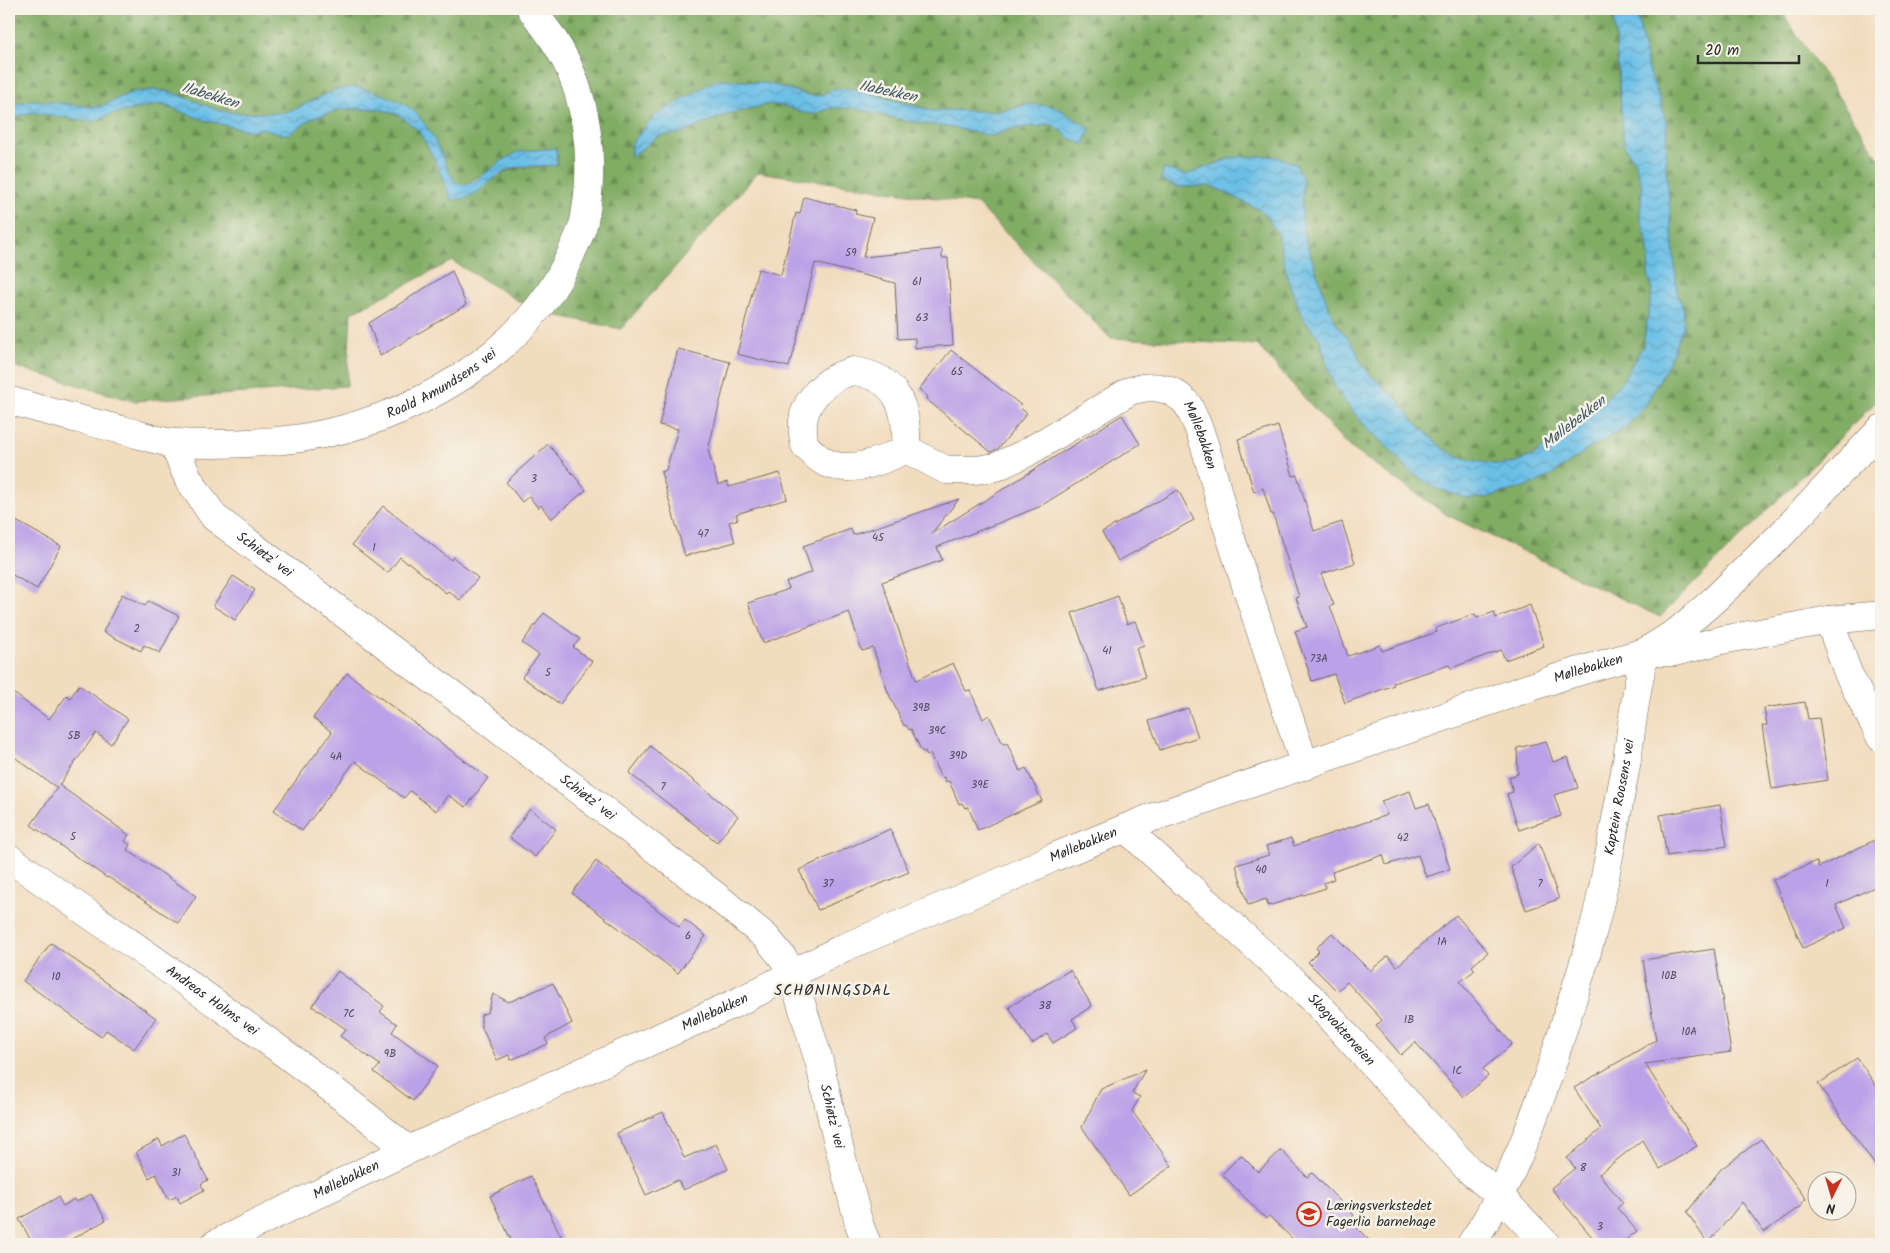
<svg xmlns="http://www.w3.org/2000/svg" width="1890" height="1253" font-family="Kalam,sans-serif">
<defs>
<pattern id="forest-firs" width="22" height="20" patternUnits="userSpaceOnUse" patternTransform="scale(1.25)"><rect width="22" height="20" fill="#80ac64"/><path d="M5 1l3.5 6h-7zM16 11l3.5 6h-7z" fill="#698c53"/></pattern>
<pattern id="water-waves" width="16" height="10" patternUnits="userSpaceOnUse" patternTransform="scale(1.25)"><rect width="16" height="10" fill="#6bbfe7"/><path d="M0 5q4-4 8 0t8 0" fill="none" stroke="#589bbb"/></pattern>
</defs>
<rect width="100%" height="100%" fill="#f7f3e8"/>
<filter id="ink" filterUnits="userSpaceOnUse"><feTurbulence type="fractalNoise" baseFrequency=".02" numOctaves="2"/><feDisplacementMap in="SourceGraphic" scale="10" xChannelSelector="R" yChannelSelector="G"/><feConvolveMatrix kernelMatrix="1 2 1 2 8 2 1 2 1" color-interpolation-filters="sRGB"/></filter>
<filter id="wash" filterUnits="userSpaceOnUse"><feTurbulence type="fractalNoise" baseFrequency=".0096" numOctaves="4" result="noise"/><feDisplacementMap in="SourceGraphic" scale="20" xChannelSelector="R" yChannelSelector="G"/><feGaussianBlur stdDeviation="1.12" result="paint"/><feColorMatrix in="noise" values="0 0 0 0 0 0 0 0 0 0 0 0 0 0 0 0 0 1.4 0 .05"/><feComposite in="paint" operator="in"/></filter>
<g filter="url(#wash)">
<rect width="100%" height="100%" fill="#f2dcbe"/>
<path fill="url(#forest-firs)" stroke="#566c48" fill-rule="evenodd" d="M9 9H1613L1624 144 1634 161 1642 186 1640 217 1646 236 1649 256 1648 272 1652 291 1643 346 1622 381 1603 402 1534 455 1513 463 1498 465 1460 458 1443 449 1414 421 1397 399 1370 375 1360 361 1354 345 1338 326 1329 309 1304 235 1302 215 1303 180 1234 157 1186 175 1165 170 1161 181 1177 187 1212 186 1262 211 1277 231 1288 279 1302 317 1320 339 1322 350 1345 402 1368 429 1396 455 1409 471 1435 488 1466 498H1485L1531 485 1552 475 1588 449 1625 428 1645 406 1668 364 1683 327 1684 311 1677 291 1666 166 1667 126 1661 103 1648 68 1636 9H1780L1881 161V397L1660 617 1447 515 1348 446 1257 345 1110 338 977 204 758 172 621 329 535 311 452 261 351 313 347 386 133 401 9 365V119L32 112 101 119 112 114 155 105H163L207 121 252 131 262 128 282 134 289 133 313 118 343 109H380L399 115 418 130 433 156 451 199 497 178 510 169 557 165 556 148 531 150 479 176 465 185 456 183 448 173 442 155 412 109 317 98 295 109 282 113H235L220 111 171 92 156 90 132 92 102 106 91 107 34 100 9 105ZM716 80C734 80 753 81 770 84 789 88 804 96 823 95L828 91 832 90 917 106 933 111 951 110 997 112 1028 104 1077 121 1090 128 1084 145 1070 138 1052 125 1045 124 1038 127 1031 126 1011 129 993 136 949 127 906 121 854 108H831L824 111 804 113 784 106 770 104 727 114 682 133 658 136 631 157V144L655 116Z"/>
<path fill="url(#water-waves)" stroke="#4b7589" d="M1613 9H1636L1648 68 1661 103 1667 126 1666 166 1677 291 1684 311 1683 327 1668 364 1645 406 1625 428 1588 449 1552 475 1531 485 1485 498H1466L1435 488 1409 471 1396 455 1368 429 1345 402 1333 383 1320 339 1302 317 1288 279 1277 231 1262 211 1212 186 1177 187 1161 180 1164 169 1186 175 1234 157 1274 156 1296 164 1303 180 1302 215 1304 235 1329 309 1338 326 1354 345 1360 361 1370 375 1397 399 1414 421 1443 449 1460 458 1498 465 1513 463 1535 455 1603 402 1622 381 1643 346 1652 291 1648 272 1649 256 1646 236 1640 217 1642 186 1634 161 1624 144Z
M725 79 770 84 810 96 823 95C831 87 843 88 854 89L933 111 951 110 997 112 1028 104 1054 106 1090 128 1084 145 1070 138 1053 125 1045 124 1038 127 1031 126 1011 129 993 136 949 127 906 121 854 108H831L814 114 804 113 784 106 770 104 727 114 682 133 658 136 631 157V144L655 116 716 80Z
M353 87C371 89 395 98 410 108 422 116 437 143 442 156 447 166 449 174 456 183L465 185 473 182 505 159 518 152 556 148 557 165C545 166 520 165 510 169 488 177 477 203 451 199L433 156 418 130 399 115 380 109H343L313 118 289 134H282L262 128 252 131 207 121 163 105H155L112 114 92 122 32 112 9 119V105L34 100 91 107 102 106 132 92 156 90 171 92 220 111 235 113H282L295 109 335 90Z"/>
<g id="blocks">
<path fill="#bba1e7" d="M804 197 856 210 855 214 873 218 863 257 942 249V258H948L953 345 915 348V338L898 339 895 283 815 263 792 359H791L789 367 737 354 758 269 781 275 796 213 800 214Z
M452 271 466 305 380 356 369 323Z
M678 349 730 362 708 450 718 485 727 482 729 487 780 473 787 499 736 514 738 519 729 522 735 542 685 556 661 472 666 470 678 429 659 425Z
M951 350 1022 406 1020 408 1027 413 999 448 991 452 926 399 928 397 919 389Z
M1122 415 1140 444 1039 507 937 547 942 560 882 582 916 680 953 663 966 691 970 690 983 719 989 715 1003 744 1007 743 1020 771 1026 768 1042 801 978 830 968 807 965 808 962 803 959 804 949 781 946 782 944 777 941 778 930 754 927 756 925 751 922 752 911 729 909 730 906 725 904 726 888 692 873 648 862 651 849 612 763 643 748 603 789 589 786 582 812 572 803 546 851 529 853 535 959 499 931 534Z
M1278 426 1293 476 1297 475 1314 531 1342 522 1355 563 1321 574 1334 605 1330 606 1348 656 1380 645 1382 651 1437 632 1436 628 1475 614 1477 618 1494 612 1496 618 1530 605 1544 646 1505 660 1501 650 1451 668 1449 665 1393 683 1394 685 1345 703 1334 674 1312 681 1295 631 1307 627 1296 598 1299 597 1273 514H1271L1263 488 1254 492 1238 439Z
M548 444 586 490 551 519 541 505 538 508 529 496 522 502 506 482Z
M1178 490 1194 520 1118 561 1102 532Z
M383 506 451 560 453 557 478 578 460 600 448 591 446 593 408 562 407 563 400 557 388 573 352 545Z
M9 517 61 546 37 589 9 573Z
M233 576 255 590 235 620 213 606Z
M122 594 145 606 148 601 179 616 160 653 144 645 141 651 103 632Z
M1118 596 1127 624 1135 621 1144 645 1136 648 1145 677 1099 691 1072 613Z
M544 613 580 639 573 647 592 661 560 704 522 677 539 655 522 643Z
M347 673 488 778 466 807 448 795 436 811 410 791 404 798 355 761 302 831 274 810 332 732 313 718Z
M79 685 128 719 111 744 96 733 59 785 129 835 125 841 130 845 127 850 196 896 178 923 108 877 107 878 31 825 57 788 9 753V690L49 719 67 695 70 698Z
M1805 702 1808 719 1819 718 1828 780 1772 789 1762 726 1767 725 1764 708Z
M1188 708 1198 737 1160 750 1149 721Z
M1546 741 1553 762 1568 757 1578 788 1554 795 1561 816 1519 830 1507 794 1513 792 1509 777 1518 774 1517 748Z
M650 746 738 816 717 842 629 773Z
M1410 791 1416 808 1429 804 1450 869 1426 877 1418 855 1386 865 1383 855 1332 872 1334 879 1324 883 1326 888 1268 906 1266 899 1248 905 1236 865 1269 855 1266 846 1291 838 1294 846 1387 815 1381 801Z
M1720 805 1727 846 1667 856 1660 815Z
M530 809 556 829 535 857 509 837Z
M890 829 909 872 818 910 799 870Z
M1881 837V884L1836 905 1846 928 1803 948 1773 880 1816 861 1819 867Z
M1539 843 1559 899 1526 910 1511 867Z
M596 861 679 927 685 920 706 936 678 973 572 893Z
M1456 915 1488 952 1472 966 1475 970 1460 982 1512 1044 1483 1069 1488 1076 1464 1097 1415 1042 1401 1055 1376 1026 1382 1020 1347 982 1337 991 1308 962 1319 951 1316 948 1332 933 1370 971 1388 956 1397 966Z
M51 943 156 1018 134 1049 106 1030 101 1037 23 981Z
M1714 949 1731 1052 1645 1064 1697 1146 1660 1169 1642 1140 1599 1174 1623 1203 1617 1208 1637 1231 1621 1244H1598L1551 1188 1575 1168 1567 1158 1601 1129 1574 1088 1656 1040 1643 960Z
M1070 970 1092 1006 1072 1019 1077 1028 1053 1043 1047 1034 1032 1044 1009 1007Z
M338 971 384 1006 380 1012 397 1024 392 1032 438 1066 413 1101 374 1072 380 1065 340 1036 346 1029 312 1006Z
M553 983 572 1023 545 1038 548 1044 511 1060 509 1055 497 1060 481 1026V1015L488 1012 493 994 509 1002Z
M1857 1058 1881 1093V1174L1818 1084Z
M1145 1070 1132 1093 1140 1097 1132 1111 1172 1166 1129 1195 1082 1127 1101 1089Z
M663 1112 684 1158 716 1144 728 1169 683 1190 678 1180 646 1195 617 1133Z
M184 1134 208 1180 201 1184 204 1190 180 1203 177 1196 169 1200 156 1174 149 1178 136 1152 159 1139 162 1146Z
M1761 1139 1806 1199 1801 1203 1802 1205 1764 1232 1742 1202 1708 1244 1687 1212 1721 1169Z
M1281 1150 1307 1177 1312 1173 1354 1215 1349 1220 1373 1244H1298L1269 1216 1266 1219 1222 1174 1241 1155 1258 1172Z
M531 1176 565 1244H513L490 1196Z
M91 1194 106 1220 63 1244H33L19 1219 58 1197 63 1206 74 1199 76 1202Z"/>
</g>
</g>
<g filter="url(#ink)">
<use href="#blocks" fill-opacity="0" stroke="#71695e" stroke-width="1"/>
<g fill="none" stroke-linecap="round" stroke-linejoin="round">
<g stroke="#71695e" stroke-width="29">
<g id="minor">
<path d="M853 371C898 377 908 408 906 449 879 463 837 479 813 453 811 451 807 448 805 445 803 442 804 437 803 434 799 403 825 378 853 371Z"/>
<path id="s1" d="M9 400C46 412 85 420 122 430 139 434 158 442 175 443 216 445 260 444 301 438 407 422 526 356 571 254 575 244 582 232 584 221 596 162 588 93 555 42 548 30 539 20 531 9"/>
<path id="s2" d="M173 443 188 478 214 517 481 716 716 896 766 937 784 959 792 974 819 1061 834 1127 859 1224 867 1244"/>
<path id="s3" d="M906 449 946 470H976L996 467 1026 453 1130 391C1152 384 1172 386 1188 405 1191 410 1193 417 1196 422 1208 450 1214 480 1222 509 1248 595 1277 681 1305 766"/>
<path d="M1829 620 1848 673 1881 738"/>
<path id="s4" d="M1125 828 1314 1000 1469 1170 1499 1195 1546 1244"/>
<path id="s5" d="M9 858C143 953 282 1045 408 1150"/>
<path id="s6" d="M215 1244 408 1150 738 1002 843 948 1010 878 1052 858 1148 819 1563 676 1645 652H1675L1722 640 1829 620 1881 615"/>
<path id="s7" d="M1471 1244C1517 1177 1546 1086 1570 1007 1584 963 1598 918 1606 872 1613 835 1620 797 1627 760 1632 724 1636 687 1645 652L1678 631 1715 599 1780 536 1881 429"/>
</g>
</g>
<use href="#minor" stroke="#fff" stroke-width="28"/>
</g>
</g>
<defs>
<g id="school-ring" transform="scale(1.25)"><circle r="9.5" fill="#f7f3e8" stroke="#c8321e" stroke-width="1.5"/><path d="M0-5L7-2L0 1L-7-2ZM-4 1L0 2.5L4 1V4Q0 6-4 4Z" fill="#c8321e"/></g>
</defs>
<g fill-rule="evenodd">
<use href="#school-ring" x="1309" y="1214"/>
</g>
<g text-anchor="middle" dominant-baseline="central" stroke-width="5" stroke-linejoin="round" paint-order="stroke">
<g font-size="11" fill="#4f485a">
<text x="851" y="253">59</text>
<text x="917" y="282">61</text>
<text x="922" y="318">63</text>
<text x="957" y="372">65</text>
<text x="534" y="479">3</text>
<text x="703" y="534">47</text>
<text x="878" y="538">45</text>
<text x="374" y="548">1</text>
<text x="137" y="629">2</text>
<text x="1107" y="651">41</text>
<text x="1319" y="659">73A</text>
<text x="548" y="673">5</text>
<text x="921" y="708">39B</text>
<text x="937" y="731">39C</text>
<text x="74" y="736">5B</text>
<text x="958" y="756">39D</text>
<text x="336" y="757">4A</text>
<text x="980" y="785">39E</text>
<text x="663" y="787">7</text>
<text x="73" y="837">5</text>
<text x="1403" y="838">42</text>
<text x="1261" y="870">40</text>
<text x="828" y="884">37</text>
<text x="1540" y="884">7</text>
<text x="1827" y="884">1</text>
<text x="688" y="936">6</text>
<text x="1442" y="942">1A</text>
<text x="1669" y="976">10B</text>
<text x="56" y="977">10</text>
<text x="1045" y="1006">38</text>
<text x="349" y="1014">7C</text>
<text x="1409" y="1020">1B</text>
<text x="1689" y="1032">10A</text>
<text x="390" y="1054">9B</text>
<text x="1457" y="1071">1C</text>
<text x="1583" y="1168">8</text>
<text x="176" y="1173">31</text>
<text x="1600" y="1227">3</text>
</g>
<g font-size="14" fill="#2b2b2b" stroke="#f7f3e8">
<text stroke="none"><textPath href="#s1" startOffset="450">Roald Amundsens vei</textPath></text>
<text stroke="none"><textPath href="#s3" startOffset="346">Møllebakken</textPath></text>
<text stroke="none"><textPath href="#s2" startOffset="148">Schiøtz' vei</textPath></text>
<text stroke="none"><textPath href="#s6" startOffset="1491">Møllebakken</textPath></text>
<text stroke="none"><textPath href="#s7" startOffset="474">Kaptein Roosens vei</textPath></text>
<text stroke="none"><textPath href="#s2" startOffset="552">Schiøtz' vei</textPath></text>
<text stroke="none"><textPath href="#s6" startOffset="956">Møllebakken</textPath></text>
<text stroke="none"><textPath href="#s5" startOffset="248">Andreas Holms vei</textPath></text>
<text stroke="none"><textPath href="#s6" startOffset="551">Møllebakken</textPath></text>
<text stroke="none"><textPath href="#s4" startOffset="296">Skogvokterveien</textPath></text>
<text stroke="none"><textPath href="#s2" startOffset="972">Schiøtz' vei</textPath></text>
<text stroke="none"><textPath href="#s6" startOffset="146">Møllebakken</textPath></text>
</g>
<g font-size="14" fill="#2b2b2b" stroke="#f7f3e8" text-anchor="start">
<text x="1326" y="1206">Læringsverkstedet<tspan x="1326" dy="16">Fagerlia barnehage</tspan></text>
</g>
<g font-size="15" font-style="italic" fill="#3e5763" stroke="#f7f3e8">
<text transform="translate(888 92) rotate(12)">Ilabekken</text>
<text transform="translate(210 96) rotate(17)">Ilabekken</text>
<text transform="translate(1574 423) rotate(-38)">Møllebekken</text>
</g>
<g font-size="15" letter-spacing="1" fill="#2b2b2b" stroke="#f7f3e8">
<text x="833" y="991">SCHØNINGSDAL</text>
</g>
</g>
<rect width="1890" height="1253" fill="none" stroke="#f7f3e8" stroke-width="30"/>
<g transform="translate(1832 1196) rotate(185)"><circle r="24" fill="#f7f3e8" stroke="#a5a39c"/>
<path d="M0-4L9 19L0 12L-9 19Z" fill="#c8321e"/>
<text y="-8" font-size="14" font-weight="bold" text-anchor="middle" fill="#2b2b2b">N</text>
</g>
<path d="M1698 55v8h101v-8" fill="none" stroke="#2b2b2b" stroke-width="2.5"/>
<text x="1705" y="55" font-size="15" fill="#2b2b2b" stroke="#f7f3e8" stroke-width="4" paint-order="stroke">20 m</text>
</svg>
